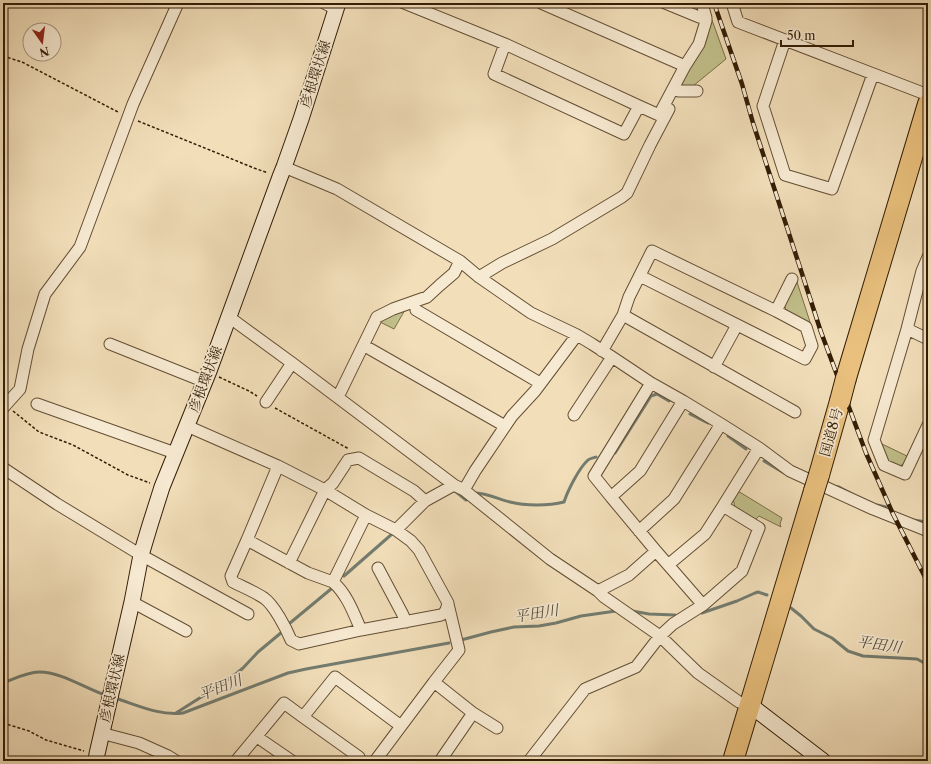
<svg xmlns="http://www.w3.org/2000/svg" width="931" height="764" font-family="'Libre Caslon Text','Noto Serif JP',serif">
<rect width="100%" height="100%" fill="#f2dfba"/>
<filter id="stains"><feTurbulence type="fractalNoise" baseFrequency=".005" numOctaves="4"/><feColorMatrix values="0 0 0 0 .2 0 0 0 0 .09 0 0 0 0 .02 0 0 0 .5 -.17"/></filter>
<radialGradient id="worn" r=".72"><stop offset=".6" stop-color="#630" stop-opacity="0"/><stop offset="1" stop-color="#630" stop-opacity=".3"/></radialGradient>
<path fill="#c2c08b" stroke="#7a6e48" d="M712 20 726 59 693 86H679L702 46Z
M796 279 811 325 787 313 784 304Z
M405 310 394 329 376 320Z
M880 443 909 457 906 463 897 467C886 462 884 454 880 443Z
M738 491 782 518 780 524 781 527 759 516 755 520 735 508 733 498Z"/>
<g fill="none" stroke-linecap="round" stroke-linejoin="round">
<path stroke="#737c70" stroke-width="3" d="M690 414 708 423
M728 436 746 449
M615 453 651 396 657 394 669 401
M764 461 784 473
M833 486 839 487 852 494
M455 491 466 500 467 499
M474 493C487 493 498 499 510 502 525 506 549 506 564 502 568 490 579 468 588 460 590 458 594 458 596 457
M877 505 886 507
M913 520 927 522
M344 576 392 534
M791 608 801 616 814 629 832 638 848 651 863 656 917 659 928 665
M632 611 649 614 675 615
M702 613 737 601 755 593 758 592 767 595
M290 623 331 589
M461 640 491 632 514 627 539 626 556 623 581 616 616 611
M3 683C14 679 27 672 39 672 62 672 84 688 105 695
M115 698C137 705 159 716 183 713L288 673 306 669 449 643
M176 713 206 694 237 673 243 668 258 652 282 632"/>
<g stroke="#634e33" stroke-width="13">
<path id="street" d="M324 3 336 9
M404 3 505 44
M541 3 685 66 659 115 639 106 505 44 494 74 624 134 639 106
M665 3 699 17 706 18
M732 3 738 22 928 95
M785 40 763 106 785 175 832 189 873 74
M685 66 699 44 706 21V18L702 3
M673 89 679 91H697
M284 167 318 181 337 189 460 261 479 277 531 313 577 335 592 344 612 357 651 383
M928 257 922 271 907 329 874 440 884 465 905 474 928 425
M479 277 502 263 552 239 622 197 627 193 650 145 669 109
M416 310 540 383
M776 311 792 279
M623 315 795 412
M229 317 292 363 454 485 464 490 550 559 598 591 604 597 660 636 698 673 739 702 750 705
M907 329 928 339
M110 344 205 382
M370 349 505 426
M602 351 623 315 629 297 652 251 776 311 806 327 812 346 805 359 640 276
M714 367 737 325
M338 397 377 317 393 309 427 297 440 285 454 273 460 261
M683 401 651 383 594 476 611 497 640 471 683 401 721 424 759 448 790 471 873 509 928 531
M266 402 292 363
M37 404 175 453
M3 408 20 389 28 349 45 294 80 247 133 104 178 3
M574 415 612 357
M187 426 278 466 325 490 366 515 396 530 425 501 454 485
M278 466 247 540 308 573 333 582 366 515
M3 468 57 504 141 555 248 614
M464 490 475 471 512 416 535 391 577 335
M611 497 656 551 703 605 742 571 759 528 723 506 705 534 668 565
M723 506 759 448
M639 531 674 499 721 424
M247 540 231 576 233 582C243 587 255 592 264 598 274 605 286 628 291 640L299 644 361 630 441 615C446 613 447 608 448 603L419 550 411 541 396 530
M289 563 325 490 333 483 348 460 359 458 414 491 425 501
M378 568 402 613 406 622
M333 582C347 594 354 614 361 630
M598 591 629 575 656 551
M132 602 186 631
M434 682 459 650 448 604
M473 713 497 728
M303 717 359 757
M101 733 139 743 168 756 176 761
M257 737 292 761
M236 761 284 703 303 717 335 677 401 726
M375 761 434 682 473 713 440 761
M529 761 585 689 636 667 660 636 673 624 703 605"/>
</g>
<g stroke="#331d06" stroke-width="17">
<path id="secondary" d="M750 705 823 761
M96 761 97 754 132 602 141 555 150 525 162 487 209 371 280 177 284 167 301 119 338 3"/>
</g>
<g stroke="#331d06" stroke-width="22">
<path id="highway" d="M846 378 928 104
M819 475 840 401
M733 761 814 491"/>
</g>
<path stroke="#331d06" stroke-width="1.5" stroke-dasharray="3 2" stroke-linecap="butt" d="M3 56 22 62 118 112
M138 121 254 168 268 173
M219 377 249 391 257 396
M275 408 349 449
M13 411 39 432 73 445 128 475 150 483
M3 723 29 731 46 740 84 751"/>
<use href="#street" stroke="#f7ead2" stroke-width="11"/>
<use href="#secondary" stroke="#f7ead2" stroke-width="15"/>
<use href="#highway" stroke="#e9c07d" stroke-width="20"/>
<g stroke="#331d06" stroke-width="4.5">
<path id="rail" d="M714 3 742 84 753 123 821 332 866 453 893 514 928 583"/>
</g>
<use href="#rail" stroke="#f7ead2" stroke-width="3" stroke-dasharray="9" stroke-linecap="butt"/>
<g stroke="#331d06" stroke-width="22" stroke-linecap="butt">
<path id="highway-bridge" d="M840 401 846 378
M814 491 819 475"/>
</g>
<use href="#highway-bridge" stroke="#e9c07d" stroke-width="20"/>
</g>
<g text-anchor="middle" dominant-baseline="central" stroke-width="3.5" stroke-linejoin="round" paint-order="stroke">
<g font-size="14" fill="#331d06" stroke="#f7ead2">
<text transform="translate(315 74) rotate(-72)">彦根環状線</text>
<text transform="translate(205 379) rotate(-69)">彦根環状線</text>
<text transform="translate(831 432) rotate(-74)">国道8号</text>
<text transform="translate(112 688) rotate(-77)">彦根環状線</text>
</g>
<g font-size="15" font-style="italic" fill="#534c3b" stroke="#f7ead2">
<text transform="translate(536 613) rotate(-9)">平田川</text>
<text transform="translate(879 644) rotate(8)">平田川</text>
<text transform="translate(220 687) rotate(-21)">平田川</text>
</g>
</g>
<rect width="931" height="764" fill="none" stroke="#f2dfba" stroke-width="16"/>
<rect x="4" y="4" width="923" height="756" fill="none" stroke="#331d06" stroke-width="2"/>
<rect x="8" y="8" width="915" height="748" fill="none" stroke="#331d06"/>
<g transform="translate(42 42) rotate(166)"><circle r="19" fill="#f7ead2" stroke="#a99880"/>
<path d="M0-3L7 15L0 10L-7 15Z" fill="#8f2418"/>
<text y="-6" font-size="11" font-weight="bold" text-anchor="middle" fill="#331d06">N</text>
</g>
<path d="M781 40v6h72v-6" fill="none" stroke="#331d06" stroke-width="2"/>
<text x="787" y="40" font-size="12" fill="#331d06" stroke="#f7ead2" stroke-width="3" paint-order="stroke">50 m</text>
<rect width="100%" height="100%" filter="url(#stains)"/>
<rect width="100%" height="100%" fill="url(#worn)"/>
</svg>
